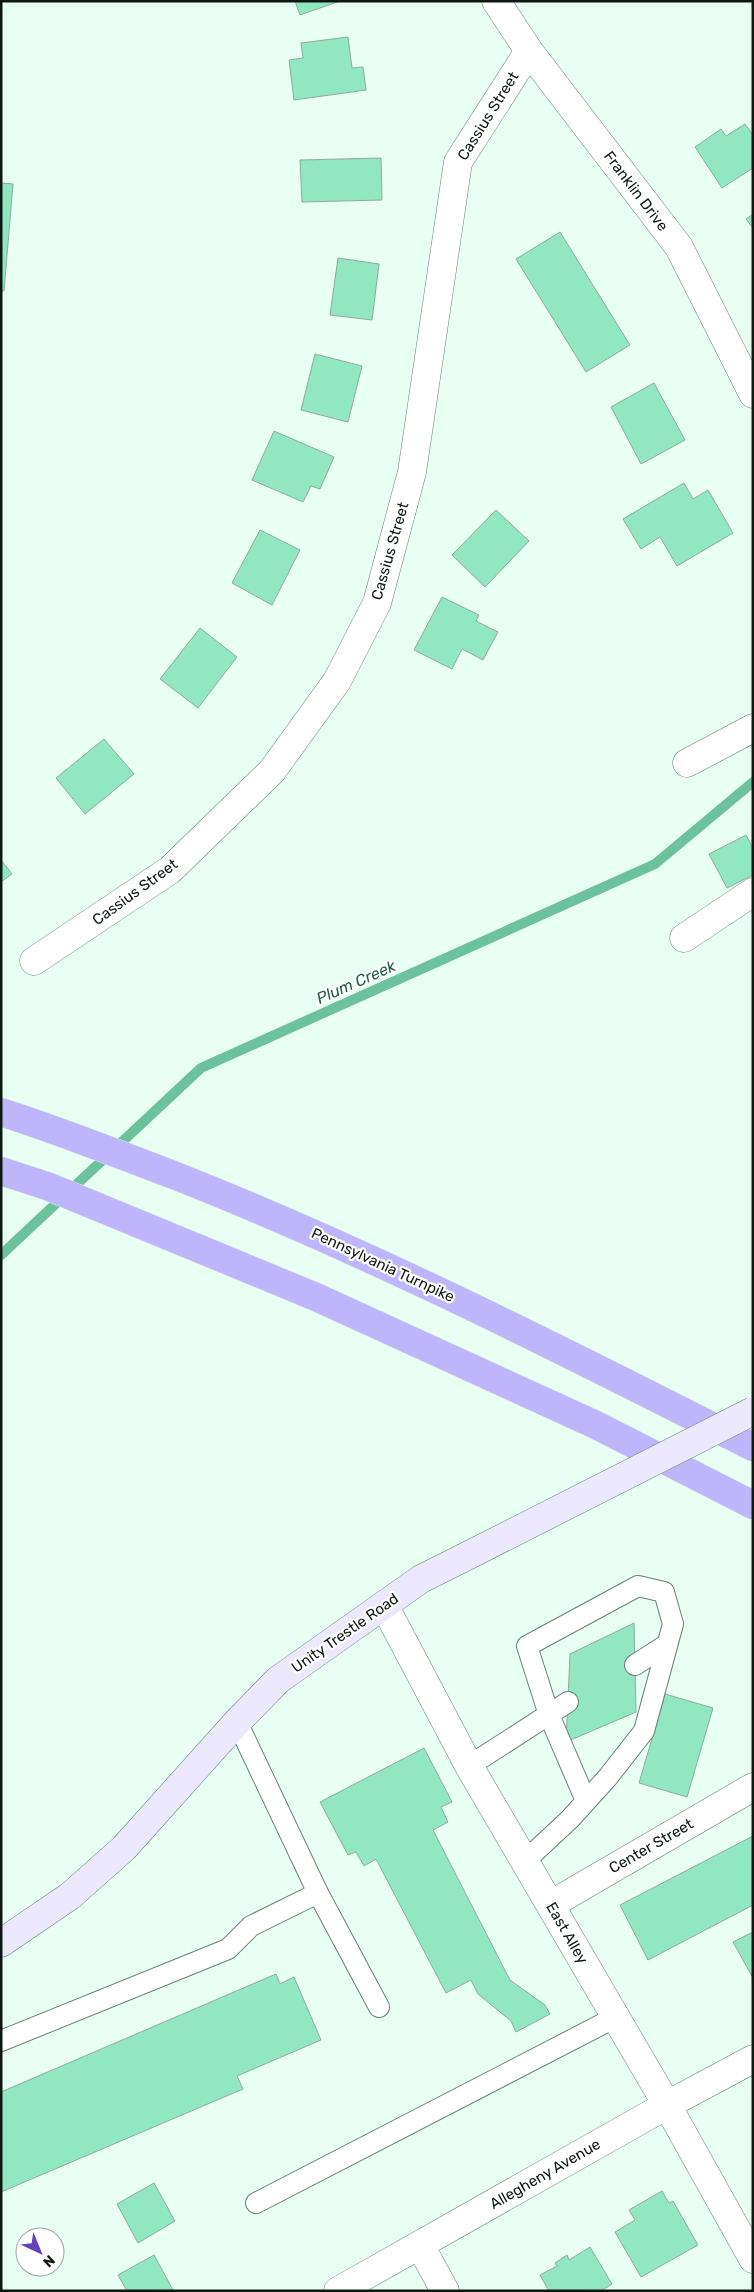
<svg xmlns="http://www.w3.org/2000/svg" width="754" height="2292" font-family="Rubik,sans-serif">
<rect width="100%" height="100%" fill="#e8fff3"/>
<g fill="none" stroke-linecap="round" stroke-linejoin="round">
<path stroke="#6dc29e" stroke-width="10" d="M1 1255 201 1068 655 864 753 782"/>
</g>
<path fill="#91e7c1" stroke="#90ab9d" d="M295 1H340L300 15Z
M348 37 352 68 363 67 366 90 294 100 289 60 303 58 301 43Z
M745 124 753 135V168L722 188 695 147 721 129 726 136Z
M381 158 382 200 302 202 300 160Z
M1 183 13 184 4 291H1Z
M753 214V228L746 219Z
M560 232 630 345 586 372 516 259Z
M338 258 379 264 372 320 330 315Z
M315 354 362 366 348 422 301 410Z
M654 383 685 440 641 464 611 407Z
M274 431 334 457 320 489 311 486 303 502 252 480Z
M684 483 693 499 708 490 733 533 677 566 660 537 641 549 623 519Z
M496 510 529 541 485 587 452 555Z
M260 530 300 550 272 605 232 583Z
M442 597 479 615 476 621 498 632 483 660 462 649 452 669 414 650Z
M200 628 237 657 198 708 160 679Z
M104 739 134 774 85 814 56 778Z
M746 835 753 848V875L727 888 709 854Z
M1 860 12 874 1 882Z
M634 1623 636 1712 566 1742 570 1654Z
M665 1694 713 1708 687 1797 639 1783Z
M424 1748 452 1802 441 1807 448 1822 433 1830 510 1980 545 2005 550 2014 516 2032 511 2021 478 1994 471 1980 446 1993 376 1859 364 1866 356 1852 348 1855 320 1802Z
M753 1836V1905L648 1960 620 1905Z
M753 1932V1978L733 1942Z
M276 1974 280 1984 294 1977 321 2040 237 2076 243 2089 1 2192V2092Z
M154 2183 175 2221 138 2243 117 2204Z
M662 2191 669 2203 673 2201 698 2245 641 2277 615 2232 635 2220 629 2210Z
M590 2247 612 2284 601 2291H549L540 2275 557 2266 555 2263 567 2255 569 2260Z
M154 2255 173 2290 127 2291 118 2275Z"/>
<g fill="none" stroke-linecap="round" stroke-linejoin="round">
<g stroke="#688175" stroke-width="22">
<path id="lane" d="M635 1665 666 1645
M237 1722 318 1893 379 2007
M469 1766 568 1702
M525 1861 570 1819 608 1777 644 1731 673 1624 664 1592 638 1586 527 1646 549 1715 586 1801
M1 2041 228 1949 251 1926 318 1893
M256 2203 616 2017"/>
</g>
<g stroke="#688175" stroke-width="29">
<path id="street" d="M496 1 529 51 679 247 753 394
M687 763 753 728
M684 938 753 892
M34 961 170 870 272 771 337 681 377 603 412 472 458 162 529 51
M384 1605 469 1766 667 2105 753 2259
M550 1905 753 1787
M420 2245 445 2291
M338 2291 667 2105 753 2059"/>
</g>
<g stroke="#688175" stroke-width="29">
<path id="secondary" d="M1 1943 70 1896 124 1848 237 1722 278 1680 421 1579 463 1558"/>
</g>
<g stroke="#e2e3e3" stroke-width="29">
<path id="highway" d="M1 1112C61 1131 118 1154 176 1176 374 1254 563 1351 753 1447
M1 1171 47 1186 316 1297 596 1425 753 1505"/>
</g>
<use href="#lane" stroke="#fff" stroke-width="20"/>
<use href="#street" stroke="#fff" stroke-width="28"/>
<use href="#secondary" stroke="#ece9fe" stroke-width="28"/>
<use href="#highway" stroke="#bfb5fa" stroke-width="28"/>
<g stroke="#688175" stroke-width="29" stroke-linecap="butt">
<path id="secondary-bridge" d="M463 1558 753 1411"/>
</g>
<use href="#secondary-bridge" stroke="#ece9fe" stroke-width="28"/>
</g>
<g text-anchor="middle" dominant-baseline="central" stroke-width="4.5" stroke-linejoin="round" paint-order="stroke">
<g font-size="15" fill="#0e1813" stroke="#fff">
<text transform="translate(488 116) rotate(-58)">Cassius Street</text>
<text transform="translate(636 191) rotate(53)">Franklin Drive</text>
<text transform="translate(390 551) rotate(-74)">Cassius Street</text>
<text transform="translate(135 892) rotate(-36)">Cassius Street</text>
<text transform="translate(383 1265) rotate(25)">Pennsylvania Turnpike</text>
<text transform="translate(345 1633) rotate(-35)">Unity Trestle Road</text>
<text transform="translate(651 1846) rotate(-30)">Center Street</text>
<text transform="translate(567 1933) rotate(60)">East Alley</text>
<text transform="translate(545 2174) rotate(-30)">Allegheny Avenue</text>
</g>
<g font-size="16" font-style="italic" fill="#1c5e45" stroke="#fff">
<text transform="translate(356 982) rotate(-24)">Plum Creek</text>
</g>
</g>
<rect width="754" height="2292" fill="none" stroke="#0e1813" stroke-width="5"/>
<g transform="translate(40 2252) rotate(136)"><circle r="24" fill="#ffffff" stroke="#9fa3a1"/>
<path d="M0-4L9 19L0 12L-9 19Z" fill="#6141b9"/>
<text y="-8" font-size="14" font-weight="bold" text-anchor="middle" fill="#0e1813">N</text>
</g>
</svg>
